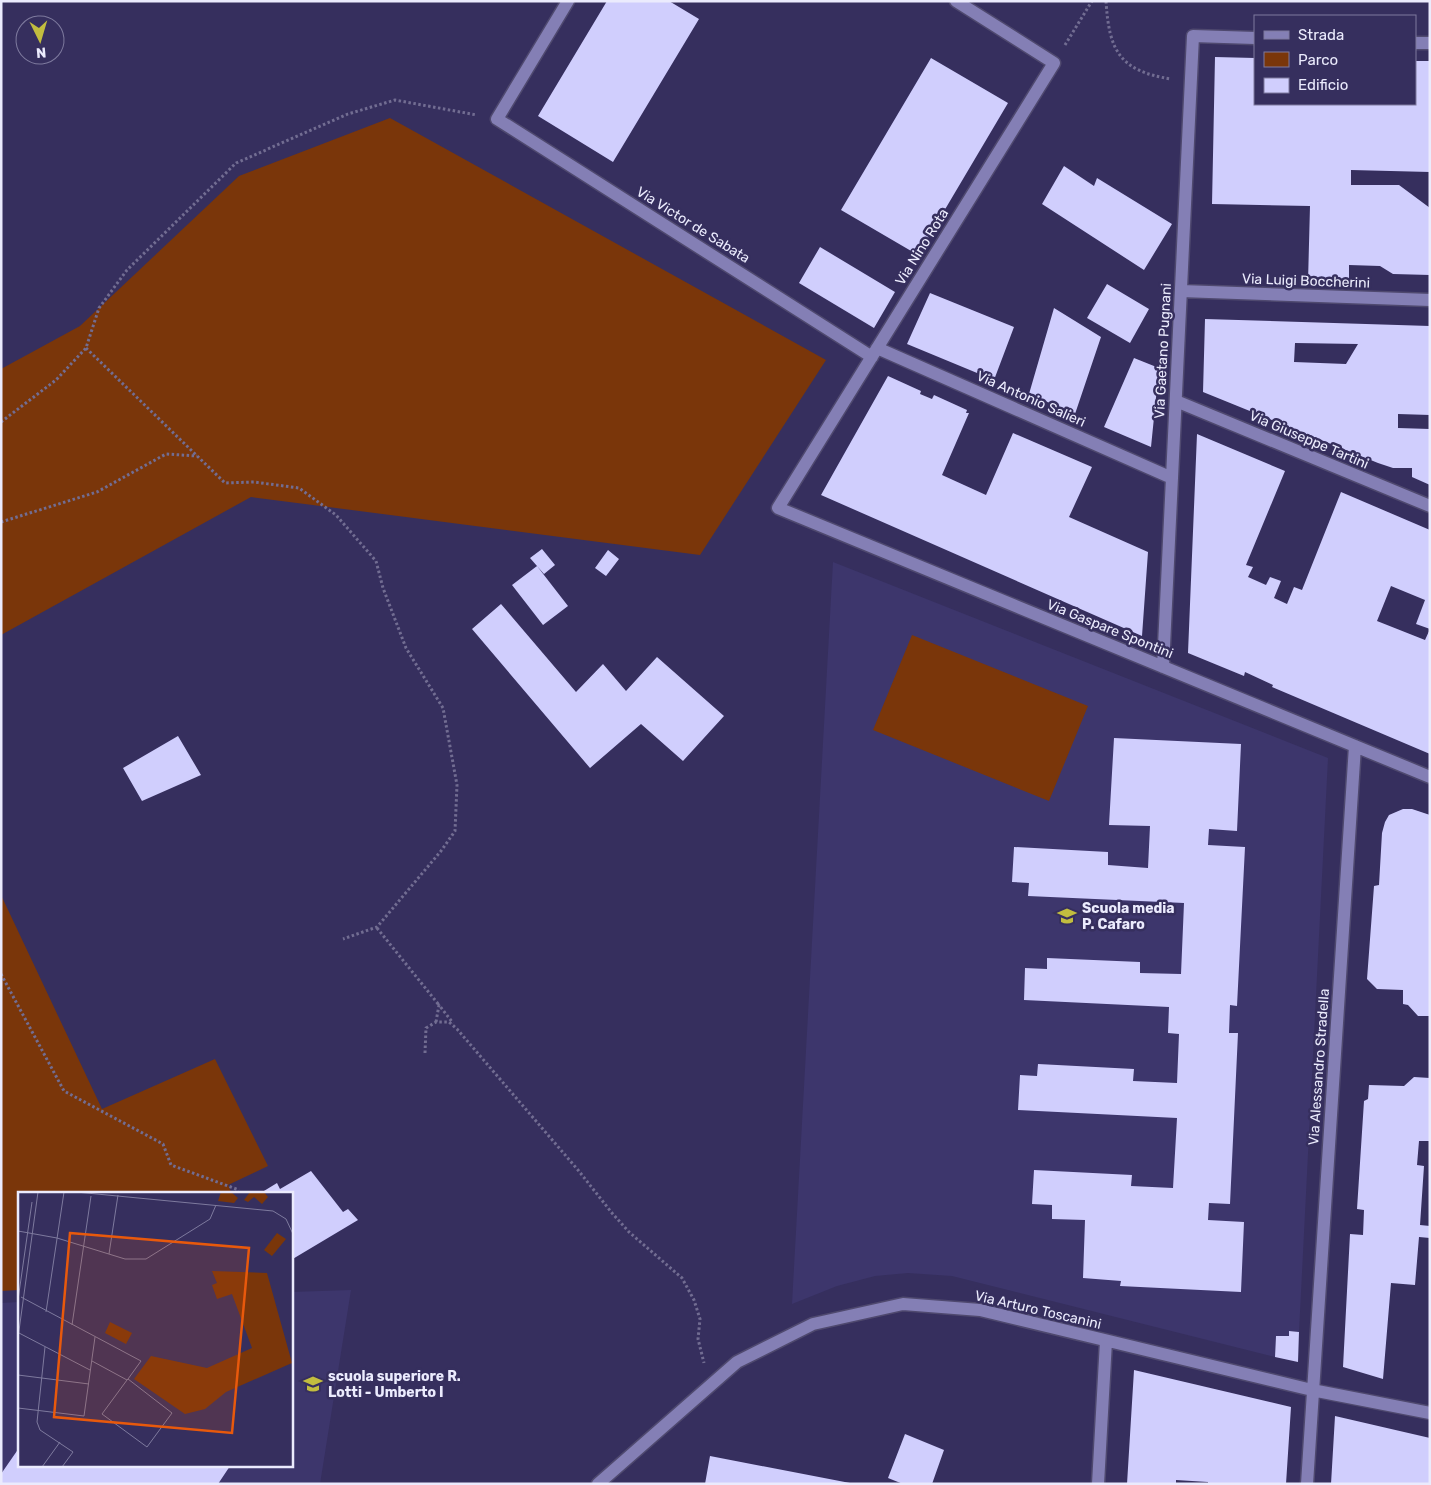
<svg xmlns="http://www.w3.org/2000/svg" width="1431" height="1485" font-family="Rubik,sans-serif">
<rect width="100%" height="100%" fill="#362f5e"/>
<path fill="#3d366c" d="M833 562 1328 758 1299 1332 1290 1331 1289 1336H1276L1275 1357 952 1276 908 1273 875 1276 837 1286 792 1304Z
M351 1290 320 1484H1V1303L19 1302V1466H291V1292Z"/>
<path fill="#7a360a" d="M390 118 826 360 700 555 251 497 1 635V369L80 326 239 176Z
M912 635 1088 706 1049 801 873 730Z
M1 895 102 1109 215 1059 268 1166 228 1185 232 1194H19V1290L1 1291Z"/>
<path fill="#d0cefd" fill-rule="evenodd" d="M607 1H669L699 19 613 162 538 116Z
M1215 57 1255 58V104H1415V61H1430V172L1351 170V185H1399L1430 208V275L1393 274 1380 266 1349 265V282H1308L1310 206 1212 204Z
M931 58 1008 103 918 255 841 210Z
M1064 166 1094 186 1097 178 1172 224 1144 270 1042 204Z
M820 247 895 292 874 328 799 283Z
M1107 284 1149 309 1130 343 1087 318Z
M930 293 1014 327 994 380 907 344Z
M1054 308 1101 337 1075 414 1029 394Z
M1205 319 1430 326V415L1398 414V428L1430 429V485L1412 477V468H1393L1378 463 1203 392ZM1295 343 1358 344 1346 364 1294 362Z
M1134 358 1159 368 1151 447 1104 427Z
M888 376 921 391 920 394 932 399 934 395 967 410 966 413H969L942 475 986 495 1013 433 1092 467 1069 517 1148 552 1142 636 821 495Z
M1197 434 1285 471 1246 565 1253 567 1248 577 1266 585 1270 577 1281 581 1274 598 1287 604 1294 587 1302 590 1341 492 1430 530V754L1272 687 1273 685 1245 672 1244 676 1188 653ZM1391 586 1425 600 1416 624 1430 629 1425 640 1377 621Z
M542 549 555 565 544 574 530 558Z
M608 550 619 559 606 576 595 568Z
M537 566 568 606 543 625 512 585Z
M501 604 576 692 603 664 626 691 657 657 724 716 683 761 641 724 590 768 472 629Z
M178 736 201 775 142 801 123 768Z
M1114 738 1241 744 1237 831 1209 829 1208 845 1245 847 1237 1006 1230 1005 1229 1033H1238L1230 1204 1209 1203 1208 1220 1244 1222 1241 1292 1120 1286 1121 1281 1083 1278 1085 1220 1052 1219V1205L1032 1204 1034 1170 1132 1175 1131 1186 1173 1188 1177 1118 1018 1110 1020 1075 1037 1076 1038 1064 1134 1069 1133 1081 1177 1083 1179 1034 1168 1033 1169 1007 1024 1000 1025 968 1047 969V958L1140 962V973L1181 974 1184 903 1028 896 1029 883 1012 882 1014 847 1108 852V865L1148 868 1150 826 1109 825Z
M1403 809H1412L1430 815V1016H1418L1408 1005 1403 1004V990L1377 989 1367 979 1374 886 1379 885 1382 833 1385 822 1389 815Z
M1414 1077 1430 1078V1141H1419L1417 1165 1424 1166 1420 1225 1430 1226V1238L1419 1237 1415 1285 1391 1283 1383 1379 1343 1367 1350 1234 1363 1235 1364 1210 1357 1209 1364 1101 1368 1099 1369 1085 1404 1086Z
M311 1171 343 1212 348 1209 358 1220 291 1260V1194H259L277 1183 280 1189Z
M1289 1331 1299 1332 1298 1362 1275 1357 1276 1336H1289Z
M1134 1370 1291 1407 1286 1484H1208V1482L1176 1480V1484H1127Z
M1335 1416 1430 1438V1484H1331Z
M905 1434 944 1450 932 1484H903L888 1478Z
M19 1448V1466H230L218 1484H1V1474Z
M710 1456 850 1483V1484H705Z"/>
<g fill="none" stroke-linecap="round" stroke-linejoin="round">
<g stroke="#4f496f" stroke-width="15">
<path id="minor" d="M568 1 497 119 872 357
M956 1 1054 63 778 508 1430 777
M1415 43H1430
M1181 291 1430 300
M877 348 1172 478
M1176 401 1430 506
M1163 667 1193 36 1255 38
M598 1484 737 1362 813 1324 903 1304 980 1310 1312 1390 1430 1413
M1098 1484 1106 1341
M1307 1484 1355 746"/>
</g>
<path stroke="#726d92" stroke-width="3" stroke-dasharray="2.5 2.5" stroke-linecap="butt" d="M1106 1C1109 50 1119 71 1171 79
M1065 45 1092 1
M86 348 225 483 254 482 299 488 336 515 376 561 383 588 406 648 443 708 457 785 455 831 441 851 377 927 343 939
M1 422 56 380 86 348 99 308 127 270 236 163 348 114 395 100 477 115
M1 522 97 492 166 454 197 456
M377 928 439 1005
M1 974 64 1091 163 1144 171 1165 239 1190
M436 1022 439 1005 453 1023
M425 1053 426 1028 436 1022H449L457 1029 578 1170 612 1213 629 1232 682 1278 694 1300 700 1319 698 1339 704 1363"/>
<use href="#minor" stroke="#847fb5" stroke-width="12"/>
</g>
<defs>
<g id="school-bare" transform="scale(1.5)"><path d="M0-5L7-2L0 1L-7-2ZM-4 1L0 2.5L4 1V4Q0 6-4 4Z" fill="#c2bd3f" stroke="#362f5e" stroke-width="2.5" paint-order="stroke"/></g>
</defs>
<g fill-rule="evenodd">
<use href="#school-bare" x="1067" y="916"/>
<use href="#school-bare" x="313" y="1384"/>
</g>
<g text-anchor="middle" dominant-baseline="central" stroke-width="5" stroke-linejoin="round" paint-order="stroke">
<g font-size="14" fill="#ebebfd" stroke="#362f5e">
<text transform="translate(693 225) rotate(32)">Via Victor de Sabata</text>
<text transform="translate(922 247) rotate(-58)">Via Nino Rota</text>
<text transform="translate(1306 281) rotate(2)">Via Luigi Boccherini</text>
<text transform="translate(1163 351) rotate(-87)">Via Gaetano Pugnani</text>
<text transform="translate(1031 399) rotate(24)">Via Antonio Salieri</text>
<text transform="translate(1309 440) rotate(23)">Via Giuseppe Tartini</text>
<text transform="translate(1110 629) rotate(22)">Via Gaspare Spontini</text>
<text transform="translate(1319 1067) rotate(-86)">Via Alessandro Stradella</text>
<text transform="translate(1038 1310) rotate(13)">Via Arturo Toscanini</text>
</g>
<g font-size="14" font-weight="bold" fill="#ebebfd" stroke="#362f5e" text-anchor="start">
<text x="1082" y="908">Scuola media<tspan x="1082" dy="16">P. Cafaro</tspan></text>
<text x="328" y="1376">scuola superiore R.<tspan x="328" dy="16">Lotti - Umberto I</tspan></text>
</g>
</g>
<g transform="translate(18 1192)">
<rect width="275" height="275" fill="#362f5e"/>
<path d="M203 0H213L220 6 216 11 200 9ZM232 0H246L250 5 244 12 236 5 230 10 226 8ZM259 41 268 47 254 64 246 58ZM194 79 249 81 274 171 208 200 187 217 167 222 116 187 133 164 189 176 234 156 214 102 199 107 194 93 199 91ZM92 130 114 141 108 152 87 141Z" fill="#7a360a"/>
<path fill="none" stroke="#7e7a9e" stroke-width="1" d="M58 0 255 19 268 27 275 42M0 39 39 46 107 67H128L192 27 198 13M91 62 100 3M3 105 123 169 110 187 109 188 84 222 129 255 154 221 110 187M0 108 14 10M28 120 46 0M54 133 73 4M1 141 72 178M0 146 20 0M27 155 19 230 22 238 55 260 44 275M74 169 109 188M0 183 71 192M0 216 66 224 77 145M24 275 42 250"/>
<path fill="#e8590c" fill-opacity="0.15" stroke="#e8590c" stroke-width="2.5" d="M52 41 231 56 214 241 36 225Z"/>
<rect width="275" height="275" fill="none" stroke="#ebebfd" stroke-width="2.5"/>
</g>
<rect width="1431" height="1485" fill="none" stroke="#ebebfd" stroke-width="5"/>
<rect x="1254" y="15" width="162" height="90" fill="#362f5e" stroke="#7e7a9e"/>
<rect x="1264" y="31" width="25" height="8" fill="#847fb5" stroke="#7e7a9e"/>
<text x="1298" y="40" font-size="15" fill="#ebebfd">Strada</text>
<rect x="1264" y="52" width="25" height="15" fill="#7a360a" stroke="#7e7a9e"/>
<text x="1298" y="65" font-size="15" fill="#ebebfd">Parco</text>
<rect x="1264" y="78" width="25" height="15" fill="#d0cefd" stroke="#7e7a9e"/>
<text x="1298" y="90" font-size="15" fill="#ebebfd">Edificio</text>
<g transform="translate(40 40) rotate(175)"><circle r="24" fill="#362f5e" stroke="#7e7a9e"/>
<path d="M0-4L9 19L0 12L-9 19Z" fill="#c2bd3f"/>
<text y="-8" font-size="14" font-weight="bold" text-anchor="middle" fill="#ebebfd">N</text>
</g>
</svg>
